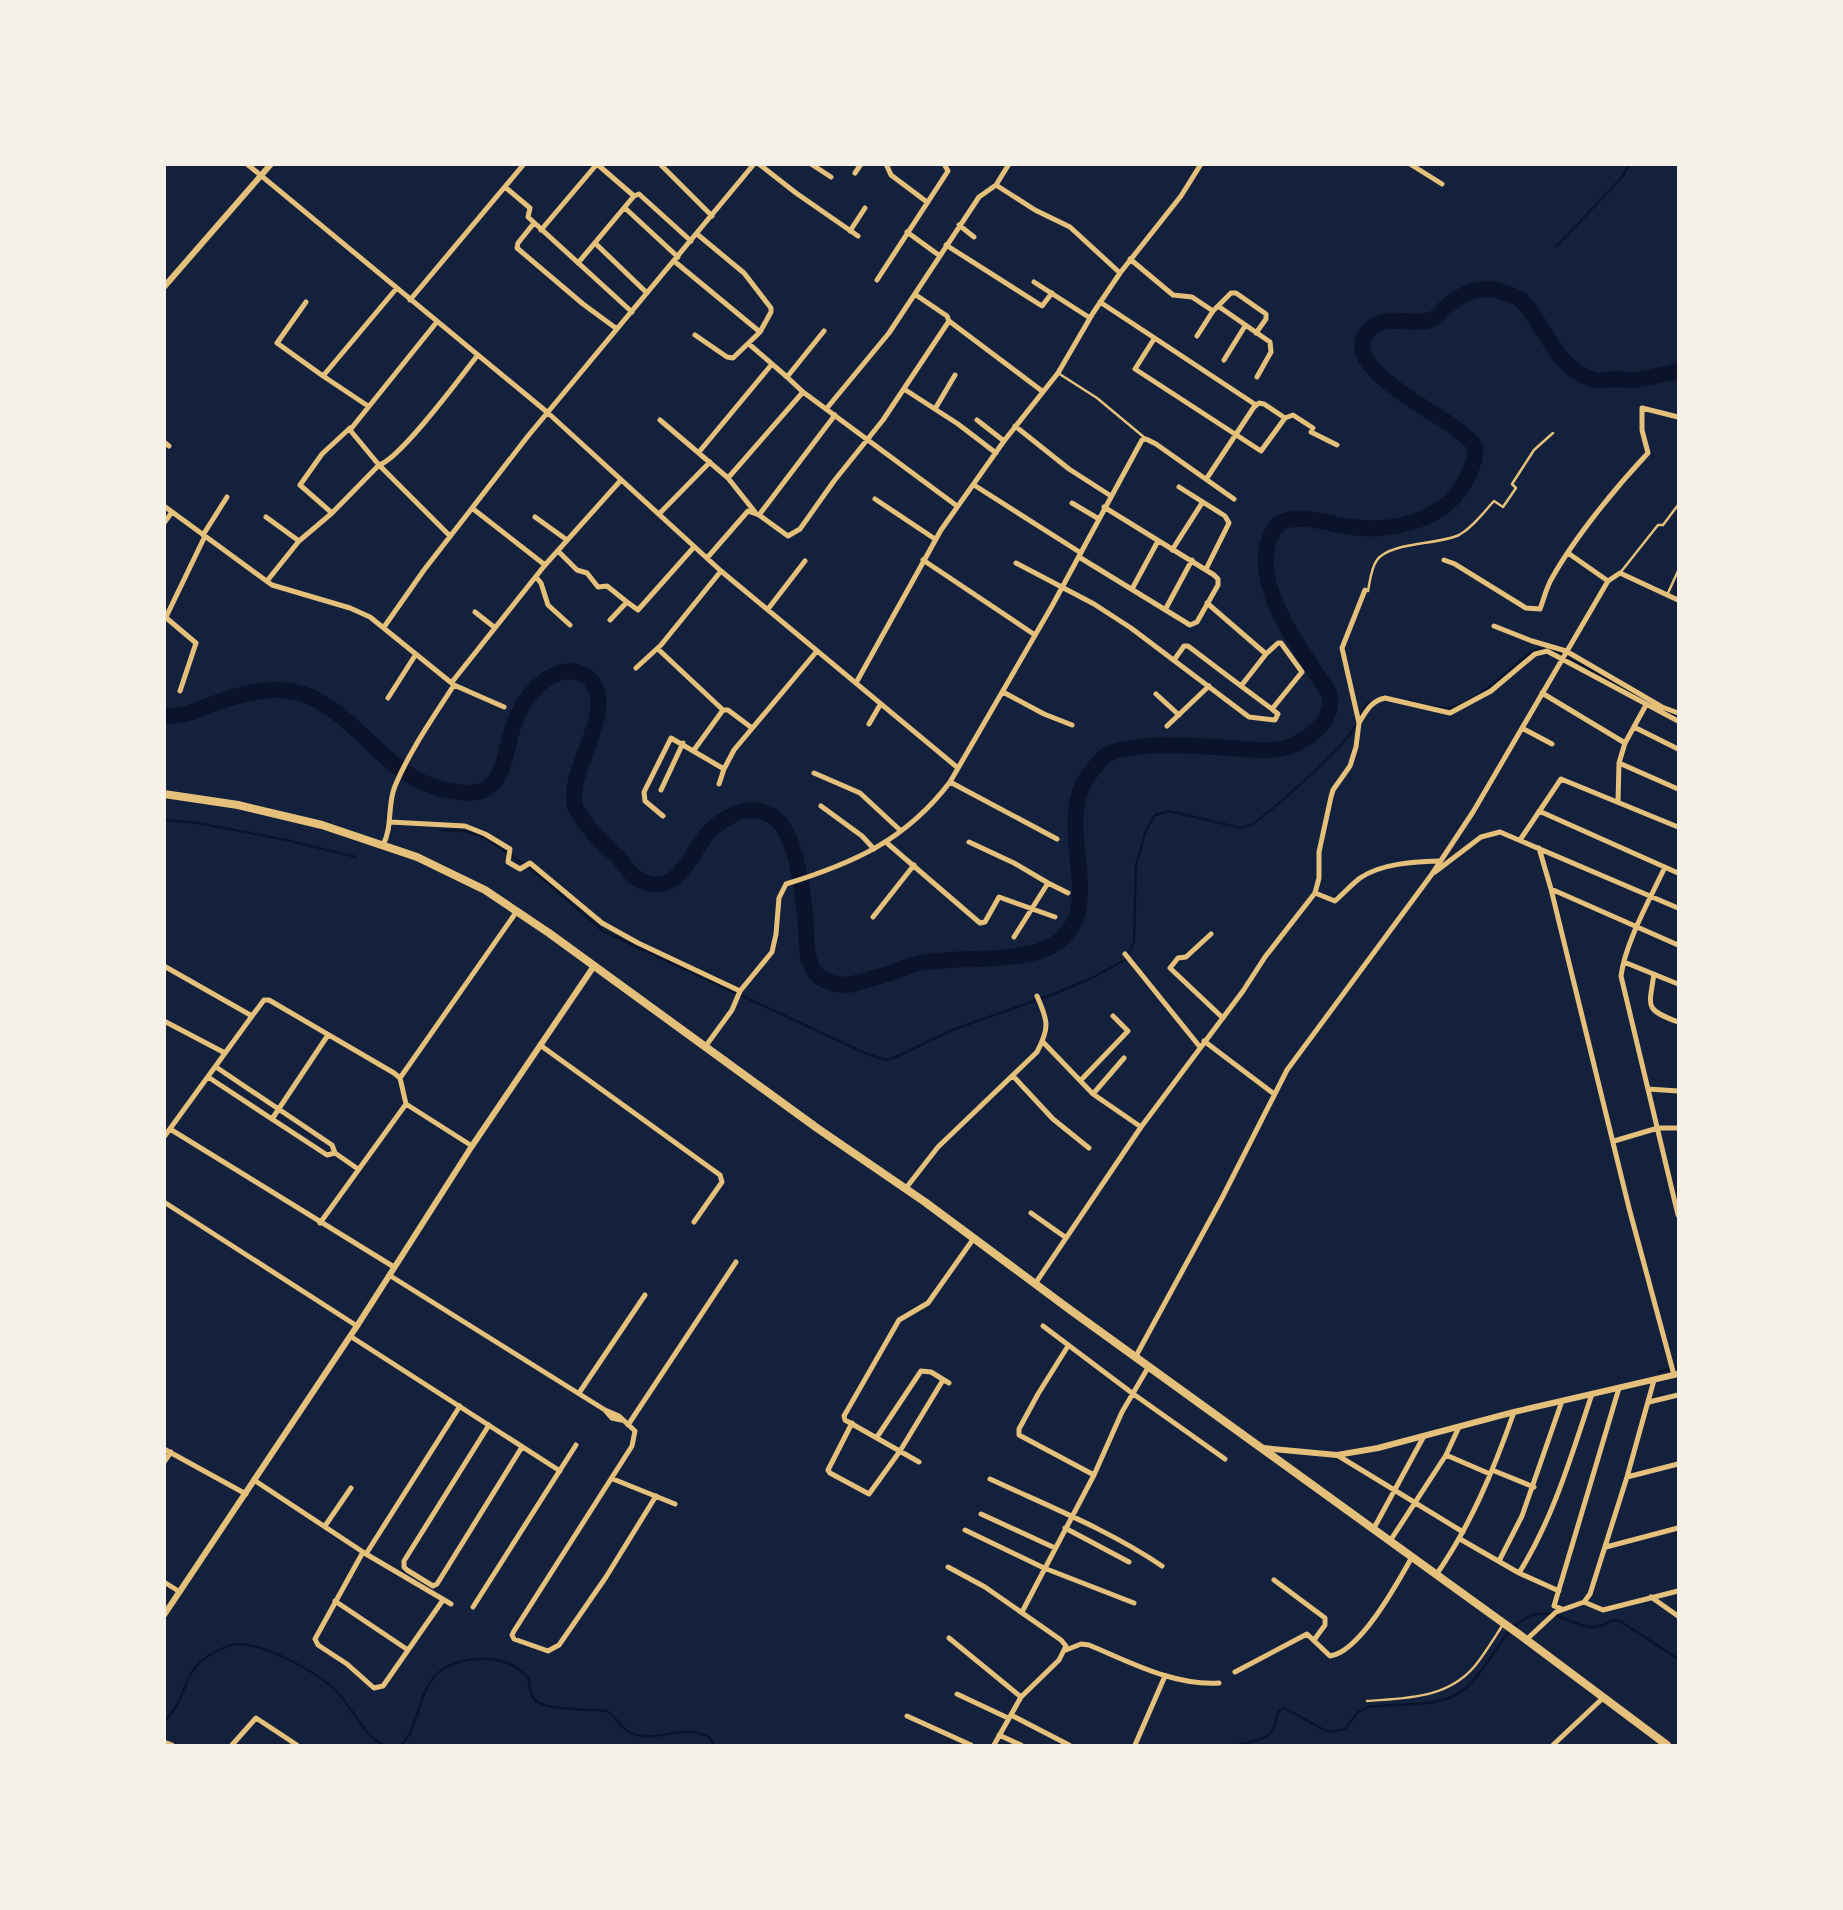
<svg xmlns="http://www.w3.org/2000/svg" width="1843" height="1910" font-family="Manrope,sans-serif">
<rect width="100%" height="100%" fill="#14213d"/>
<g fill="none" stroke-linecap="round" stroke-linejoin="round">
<path stroke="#0b132b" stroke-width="2.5" d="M1557 246 1623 176 1629 164
M1410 701C1422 704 1437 709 1449 708 1476 704 1511 667 1533 651L1547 648 1558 652 1638 696
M1665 711 1678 717
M1359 719 1367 704 1383 696
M164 820 198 823 286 840 356 857
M442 830 464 831 484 837 535 872 603 931 867 1054 886 1060 896 1057 952 1030 1051 995 1090 979 1125 960 1134 942 1136 865 1146 830 1155 815 1169 811 1178 813 1241 828 1251 825C1272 811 1347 745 1356 725
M1659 1372 1678 1367
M164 1721C183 1706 183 1678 200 1662 210 1654 226 1645 238 1644 264 1643 321 1674 338 1693 354 1710 362 1733 383 1745
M401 1745C418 1730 418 1695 434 1677 452 1657 487 1655 510 1664 517 1667 522 1672 528 1677 529 1683 530 1693 534 1699 543 1711 591 1709 607 1711 616 1717 621 1728 631 1733 650 1741 668 1732 686 1732 693 1731 701 1734 708 1736L714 1745
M1237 1745C1249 1742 1267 1741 1274 1728 1276 1723 1275 1717 1279 1711L1284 1708 1328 1732 1345 1729 1358 1712 1368 1707C1394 1703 1423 1707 1449 1698 1485 1686 1497 1628 1531 1616 1563 1604 1582 1642 1612 1620L1620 1621 1678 1659"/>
<path stroke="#0b132b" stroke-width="16" d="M164 715C183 718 196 710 213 704 244 692 283 683 313 698 362 722 387 776 442 789 454 792 469 795 481 791 505 784 506 746 513 727 520 705 537 680 559 673 567 670 579 671 586 676 623 703 565 771 575 806 576 811 581 817 584 821 594 836 606 846 619 858 625 865 630 875 638 879 678 901 690 852 709 832 717 823 726 818 737 813 750 808 763 809 775 818 797 835 804 898 806 926 807 958 806 984 848 985 863 981 879 977 894 972 902 969 910 965 919 963 955 956 1025 964 1055 944 1113 904 1045 821 1095 767 1099 762 1104 755 1110 753 1147 741 1193 746 1231 748 1247 749 1264 752 1279 749 1304 745 1337 721 1329 693 1304 653 1252 589 1269 540 1274 527 1279 520 1295 519 1313 517 1334 525 1352 527 1394 533 1448 519 1467 478 1471 470 1477 457 1475 448 1469 422 1326 371 1371 328 1387 313 1415 327 1433 319 1437 317 1441 311 1445 308 1458 297 1469 290 1487 289 1492 288 1497 290 1502 292 1508 294 1517 296 1521 300 1546 326 1557 371 1595 380 1601 382 1609 379 1616 379 1621 379 1626 380 1632 380 1647 379 1663 374 1678 371"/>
<path stroke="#e5c07b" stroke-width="2.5" d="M1058 373 1097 398 1145 438
M1620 573 1658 525H1663L1678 505
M1365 590 1368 591C1370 581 1371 568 1377 560 1390 542 1438 545 1459 535 1473 527 1483 513 1494 501L1503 507 1516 488 1512 484 1534 450 1553 433
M1668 593 1678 571
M1367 1701C1406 1698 1446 1699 1474 1667 1484 1655 1493 1640 1502 1626"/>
<path stroke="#e5c07b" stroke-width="5" d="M247 164 547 412 721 571 958 768
M597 164 634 196
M660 164 712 216
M759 164 796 193 858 236
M811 164 831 177
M886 164 891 175 927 202
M1410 164 1442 184
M855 173 861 164
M996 185 1035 210 1070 227 1120 273
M505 187 530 208 528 217 632 312
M625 208 678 257
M534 223 518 243 517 248 583 304 617 329
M959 225 974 237
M541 230 597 164
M850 231 865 208
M907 232 940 256
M697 234 744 273 771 308V312L760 332
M595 243 647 293
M946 245 1042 306 1052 293
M1130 259 1173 295 1192 297 1213 311 1218 306 1270 342 1271 352 1257 377
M674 261 760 332 733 358 727 357 695 335
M578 263 634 196 639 194 691 241
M877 280 948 171 944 164
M1034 282 1090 318
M916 295 947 316 949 321 1042 391
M410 300 524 164
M306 302 277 343 323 376 396 289
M1100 302 1256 405
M1218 306 1231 293H1236L1266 314V319L1256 333
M436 323 350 430 379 465 450 536
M824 331 787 377 803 392 957 506
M1197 336 1213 311
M1154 339 1135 369 1261 451 1285 418
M749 344 787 377
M1224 360 1245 326
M323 376 368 406
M904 389 958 424 996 453
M827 408 889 333 979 197 996 185 1009 164
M935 409 955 375
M660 420 728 478 755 512
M977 420 1004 441
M1015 426 1069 469 1111 496
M1311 432 1337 445
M164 442 169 446
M699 452 772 364
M728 478 803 392
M1207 478 1254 407 1259 403 1264 404 1285 418 1293 415 1313 428
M974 485 1081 553
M1179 487 1225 516 1229 523 1206 569
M875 499 935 539
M1072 503 1099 519
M164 506 272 585 350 608 370 617 454 685 504 707
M472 508 545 565
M332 513 300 485 322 454 350 428
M659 514 710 462
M759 515 835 415
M266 517 299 541
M535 517 567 540
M164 523 172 512
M203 535 227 497
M1172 550 1202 503
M558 551 577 570 587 573 598 587 607 586 627 602
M1568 553 1608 581
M1079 557 1190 625 1197 622 1218 585V579L1214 575 1104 507
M707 558 748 511 759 515 788 536 800 529 834 481 883 420 949 321
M923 560 1035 635
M1444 560 1455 564 1526 608 1540 609C1544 599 1546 588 1552 578 1575 537 1616 487 1648 453L1642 430V408L1678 417
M1016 563 1094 604 1131 628 1249 717 1275 720 1278 714 1272 709
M536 577 541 583 548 605 570 625
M267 581 299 541 332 513 379 465C400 459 460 378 477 356
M1132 589 1158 541
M1207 603 1266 654 1278 643H1281L1302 672 1272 709 1241 686
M768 609 805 561
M1165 610 1192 560
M475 612 494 627
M164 616 196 643 180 691
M166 617 205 536
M610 620 627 602 638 610 694 547
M1494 626 1532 641 1566 651 1662 707 1678 713
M384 627 424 570 528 436 754 164
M658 649 723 710H728L752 728
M1174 660 1184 646H1188L1241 686 1266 654
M636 668 661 645 721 571
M452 682 545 565 621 480
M856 683 941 530 1004 441 1058 373 1093 313 1120 273 1181 196 1201 164
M1003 692 1044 714 1072 725
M1542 693 1625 743
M1156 694 1179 715
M388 698 416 654
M1359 723C1366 711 1371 701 1385 698L1450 713 1491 691 1535 654 1547 651 1678 721
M869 724 880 705
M1167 726 1209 686
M1634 727 1678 749
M1522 728 1552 744
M694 750 723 710
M1619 763 1678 789
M814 773 860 793 901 831
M950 782 1057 839
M719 784 724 769
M661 790 683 743
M1618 802 1619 763 1625 743 1646 705
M821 806 862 836 874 849
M1539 811 1678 873
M663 816 645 801 644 792 671 738 724 769 734 750 817 651
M390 822 465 826 485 834 510 849 508 862 520 869 530 863 602 923 638 943 740 991
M1520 840 1561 779 1678 827
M969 842 1014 863 1048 883 1014 937
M887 843 980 923 985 922 999 897 1055 917
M383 845C393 826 387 805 395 786 410 750 433 718 454 685
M1539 848 1551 889 1629 1208 1674 1375
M1665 867C1651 897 1625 943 1621 976L1678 1215
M1435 872 1481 837 1500 832 1678 908
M1048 883 1068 893
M1551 889 1678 945
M1315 893 1335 901C1344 893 1351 885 1360 878 1382 863 1414 862 1440 861
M873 917 914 865
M1211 934 1186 957 1178 958 1170 968 1223 1018
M1125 954 1200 1047
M1624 962 1678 984
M164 966 252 1016
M1654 974C1649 1008 1644 1009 1678 1022
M164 1021 225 1053
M1042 1041 1093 1094 1141 1127
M1204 1041 1274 1094
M540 1045 720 1175 722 1182 694 1222
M705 1047 732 1010 740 991 772 952 776 934 779 898 786 884C854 863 906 840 950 782L1052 606 1142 440 1146 439 1156 444 1234 499
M216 1067 332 1145 335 1153 358 1169
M1013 1076 1053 1119 1089 1148
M208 1077 327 1155 335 1153
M400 1078 517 911
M1081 1080 1128 1031 1113 1016
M1648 1089 1678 1091
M1093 1094 1124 1058
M272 1119 328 1035
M170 1129 394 1267
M164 1137 252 1016 264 1000H269L394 1073 400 1078 406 1104 472 1146
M1614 1141 1658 1128H1678
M906 1188 938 1147 1037 1052C1050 1027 1048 1021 1037 996
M164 1202 357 1326
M1031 1213 1065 1237
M320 1223 406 1104
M389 1275 605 1410 619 1416 635 1431 632 1446 514 1631 512 1635 514 1639 548 1651 559 1645 606 1577 656 1496
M1035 1284 1141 1127 1243 991 1265 957 1315 893 1319 878V852L1331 797 1333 790 1350 766 1356 747 1359 723 1342 648 1365 590
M1043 1326 1132 1393 1225 1459
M350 1336 560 1471
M1068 1346 1038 1394 1019 1429V1435L1094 1475
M1136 1356 1222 1198 1287 1070 1432 874 1473 812 1608 581 1620 573 1678 600
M579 1393 645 1295
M1649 1402 1678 1395
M605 1410 612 1418 621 1420
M852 1423 828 1470 830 1473 869 1494 900 1451 943 1380
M489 1425 404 1561V1567L407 1570 433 1586 437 1584 522 1447
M628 1425 736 1262
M877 1437 921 1371 931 1372 949 1383
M164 1449 246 1494
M1337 1455 1463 1532
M1446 1455 1490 1474
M164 1462 171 1452
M919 1462 845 1420 844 1416 899 1320 928 1303 974 1238
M1492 1470 1534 1487
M1627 1477 1678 1464
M613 1479 675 1504
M990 1479C1048 1506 1109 1530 1162 1566
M254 1480 366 1554 451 1604
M981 1514 1055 1548
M325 1526 351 1488
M1065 1528 1129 1562
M1374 1528 1424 1436
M965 1530 1044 1568 1134 1603
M1460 1539 1519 1573 1559 1591
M1390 1541 1446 1455 1459 1427
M1606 1547 1678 1528
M363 1552 315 1639 318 1645 347 1664 374 1688 383 1686 443 1600
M366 1554 460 1406
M1499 1561 1522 1516 1562 1401
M948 1567 985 1587 1061 1640 1066 1646 1059 1660 1021 1697 994 1745
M1519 1573C1554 1517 1571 1456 1592 1394
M1436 1575C1471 1525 1494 1469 1514 1412
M1274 1580 1325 1618V1625L1314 1640
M164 1582 180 1592
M1651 1597 1678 1616
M335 1601 408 1650
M1584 1602 1603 1610 1678 1591
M473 1607 576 1445
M1562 1609 1554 1606 1619 1388
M1022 1612 1094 1475 1122 1412 1149 1366
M949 1638 1021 1697
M1526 1640 1556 1612 1584 1602 1590 1594 1627 1477 1654 1380
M1066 1650 1081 1644 1089 1645C1130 1662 1174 1686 1219 1683
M1235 1672 1307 1634 1330 1656C1360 1652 1398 1582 1412 1557
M957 1694 1008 1718
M1011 1715 1069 1745
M907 1716 971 1745
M999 1735 1021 1745
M164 1742 172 1745
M232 1745 256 1718 297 1745
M1135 1745 1165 1676
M1553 1745 1604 1697"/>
<path stroke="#e5c07b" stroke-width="6" d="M164 287 271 164
M1263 1448 1337 1455 1378 1448 1514 1412 1678 1374
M164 1615 357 1326 472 1146 594 966"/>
<path stroke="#e5c07b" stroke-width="8" d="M164 794 238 805 322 825 417 857 485 890 549 933 817 1128 925 1202 1069 1309 1520 1635 1667 1745"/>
</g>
<rect width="1843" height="1910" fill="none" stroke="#f6f1e7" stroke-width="332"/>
</svg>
